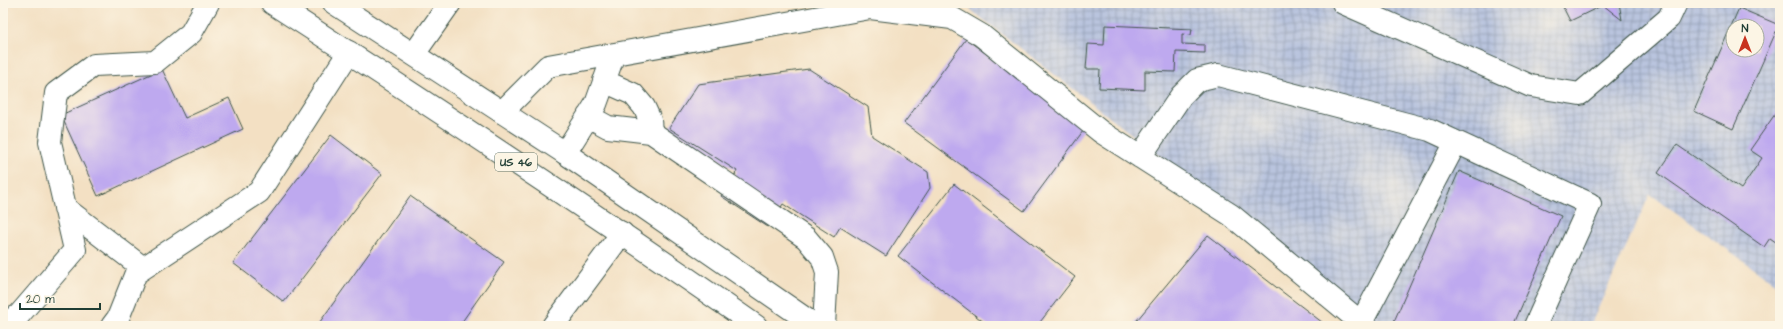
<svg xmlns="http://www.w3.org/2000/svg" width="1783" height="329" font-family="'Architects Daughter',sans-serif">
<defs>
<pattern id="industrial-grid" width="8" height="8" patternUnits="userSpaceOnUse"><rect width="8" height="8" fill="#b9c4de"/><path d="M0 4h8M4 0v8" fill="none" stroke="#96a0b5"/></pattern>
</defs>
<rect width="100%" height="100%" fill="#fcf5e5"/>
<filter id="ink" filterUnits="userSpaceOnUse"><feTurbulence type="fractalNoise" baseFrequency=".025" numOctaves="2"/><feDisplacementMap in="SourceGraphic" scale="8" xChannelSelector="R" yChannelSelector="G"/><feConvolveMatrix kernelMatrix="1 2 1 2 8 2 1 2 1" color-interpolation-filters="sRGB"/></filter>
<filter id="wash" filterUnits="userSpaceOnUse"><feTurbulence type="fractalNoise" baseFrequency=".012" numOctaves="4" result="noise"/><feDisplacementMap in="SourceGraphic" scale="16" xChannelSelector="R" yChannelSelector="G"/><feGaussianBlur stdDeviation="0.9" result="paint"/><feColorMatrix in="noise" values="0 0 0 0 0 0 0 0 0 0 0 0 0 0 0 0 0 1.4 0 .05"/><feComposite in="paint" operator="in"/></filter>
<g filter="url(#wash)">
<rect width="100%" height="100%" fill="#f3e0c3"/>
<path fill="url(#industrial-grid)" fill-rule="evenodd" d="M962 3H1780V287L1650 194 1590 326H1379ZM1733 26H1757V50H1733Z"/>
<g id="blocks">
<path fill="#bea9ef" fill-rule="evenodd" d="M1561 3H1619L1622 20 1603 5 1570 21Z
M1739 8 1779 25 1733 129 1694 111ZM1733 26H1757V50H1733Z
M1105 25 1192 29 1191 35 1182 34V44L1205 45V53L1176 52 1175 72 1145 71V90L1099 88 1100 69H1086L1088 44 1104 45Z
M966 39 1086 127 1024 211 904 123Z
M162 69 185 118 229 98 243 129 98 196 61 115Z
M809 69 868 107 872 136 928 172 930 188 886 256 840 227 834 237 783 204 768 227 721 196 737 171 669 128 698 84Z
M1780 107V245L1770 238 1764 247 1658 173 1677 145 1741 189 1762 158 1750 150Z
M331 135 382 174 284 302 233 263Z
M1459 171 1561 216 1513 326H1392Z
M954 184 1075 277 1037 326H989L898 256Z
M410 196 504 262 459 326H317Z
M1208 235 1327 326H1132Z"/>
</g>
</g>
<g filter="url(#ink)">
<use href="#blocks" fill-opacity="0" stroke="#3f5549" stroke-width="1"/>
<g fill="none" stroke-linecap="round" stroke-linejoin="round">
<g stroke="#3f5549" stroke-width="24">
<path id="minor" d="M1343 3 1531 86 1580 94 1669 18 1676 3
M414 54 450 3
M604 81 633 94 644 107 650 120 651 132
M502 112 548 66 870 8 952 18 981 35 1101 132 1231 215 1365 326
M588 116 608 127 651 132 806 238 822 257 827 272 824 326
M565 153 596 104 614 54
M1140 157 1181 96 1197 80 1218 75 1430 130 1590 204 1535 326
M65 208 143 268
M1361 323 1456 142
M3 324 19 315 75 250 50 142 56 93 94 65 155 62 191 33 208 3
M112 326 118 318 136 273 259 192 349 52
M553 326 622 233"/>
</g>
<g stroke="#3f5549" stroke-width="24">
<path id="highway" d="M272 3C435 108 597 215 756 326
M334 3 565 153 816 326"/>
</g>
<use href="#minor" stroke="#fff" stroke-width="22"/>
<use href="#highway" stroke="#fff" stroke-width="22"/>
</g>
</g>
<g text-anchor="middle" dominant-baseline="central" stroke-width="3.5" stroke-linejoin="round" paint-order="stroke">
<rect fill="#fcf5e5" stroke="#617469" stroke-width="1" x="495" y="153" width="42" height="18" rx="3"/>
<g font-size="11" font-weight="bold" fill="#1f3d34">
<text x="516" y="162">US 46</text>
</g>
</g>
<rect width="1783" height="329" fill="none" stroke="#fcf5e5" stroke-width="16"/>
<g transform="translate(1745 38)"><circle r="19" fill="#fcf5e5" stroke="#a4ab9e"/>
<path d="M0-3L7 15L0 10L-7 15Z" fill="#c8321e"/>
<text y="-6" font-size="11" font-weight="bold" text-anchor="middle" fill="#1f3d34">N</text>
</g>
<path d="M20 303v6h80v-6" fill="none" stroke="#1f3d34" stroke-width="2"/>
<text x="26" y="303" font-size="12" fill="#1f3d34" stroke="#fcf5e5" stroke-width="3" paint-order="stroke">20 m</text>
</svg>
